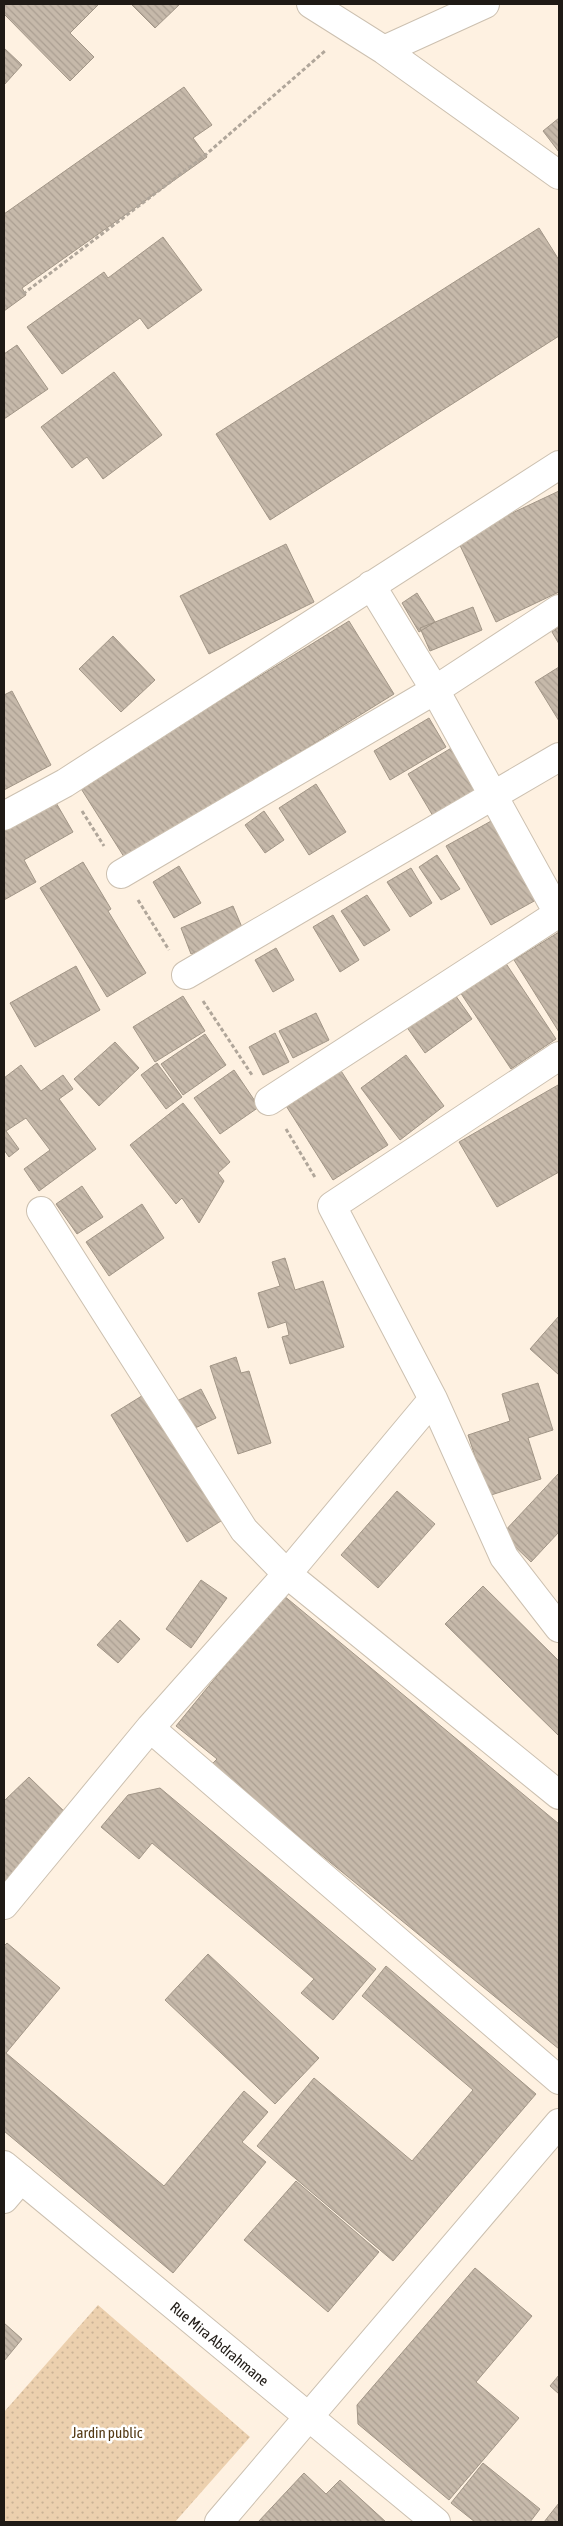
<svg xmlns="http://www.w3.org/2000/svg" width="563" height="2526" font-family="'Asap Condensed',sans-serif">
<defs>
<pattern id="grass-dots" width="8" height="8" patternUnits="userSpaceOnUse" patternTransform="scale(1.25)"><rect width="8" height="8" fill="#ecd0ae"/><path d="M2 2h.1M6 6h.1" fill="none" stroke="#cab295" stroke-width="1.8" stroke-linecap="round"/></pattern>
<pattern id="building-back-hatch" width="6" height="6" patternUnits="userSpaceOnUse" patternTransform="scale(1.25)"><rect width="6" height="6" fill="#c6b9aa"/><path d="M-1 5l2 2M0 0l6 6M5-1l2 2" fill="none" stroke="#aa9e91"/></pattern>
</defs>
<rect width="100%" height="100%" fill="#fef1e1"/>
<path fill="url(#grass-dots)" d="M98 2305 250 2437 175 2522H4V2412Z"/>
<path fill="url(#building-back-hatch)" stroke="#a29687" d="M4 4H99L70 33 94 57 70 81 4 14Z
M131 4H180L155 28Z
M4 48 22 65 4 85Z
M184 87 212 125 193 138 207 157 22 288 26 295 4 311V214Z
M559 118V152L543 131Z
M539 228 559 260V336L270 520 216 434Z
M163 237 202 290 148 329 140 318 62 374 27 327 104 272 108 278Z
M17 345 48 389 4 419V354Z
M114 372 162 435 103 479 87 457 72 468 41 427Z
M559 491V592L496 622 457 539Z
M286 544 314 602 209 654 180 596Z
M417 593 435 622 419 632 402 603Z
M473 607 482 630 430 651 420 628Z
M349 621 394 694 126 860 80 787Z
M559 627V644L552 632Z
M113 636 155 680 121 712 79 669Z
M559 667V721L535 682Z
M12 691 51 765 4 790V695Z
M429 718 446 747 390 780 374 751Z
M453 747 477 789 433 816 408 774Z
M316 784 346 832 309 855 279 808Z
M55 801 73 832 24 860 36 882 4 900V830Z
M264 811 284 840 265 853 245 825Z
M493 820 536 900 491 925 446 846Z
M437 855 460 889 441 900 419 867Z
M83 862 111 909 108 911 146 973 107 997 40 888Z
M179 866 201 903 174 918 153 882Z
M411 868 432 903 410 917 387 882Z
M367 895 390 930 364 946 341 911Z
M233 906 244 932 191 954 181 928Z
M333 915 359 960 340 972 313 927Z
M559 932V1032L514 960Z
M276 948 294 980 273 992 255 960Z
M505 962 556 1039 511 1069 460 992Z
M76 966 100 1010 35 1047 10 1003Z
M453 992 472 1019 425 1053 406 1026Z
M183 996 205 1031 155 1062 133 1027Z
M316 1013 329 1040 293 1058 279 1031Z
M275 1033 289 1062 263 1075 249 1047Z
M205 1034 226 1065 183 1095 161 1064Z
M115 1042 139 1068 99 1106 74 1079Z
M406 1055 444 1106 400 1140 361 1088Z
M157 1063 182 1097 166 1109 141 1075Z
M21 1065 41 1091 63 1075 73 1089 59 1099 96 1149 39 1191 24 1169 50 1150 26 1118 6 1131 19 1149 9 1157 4 1150V1078Z
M338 1066 388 1145 333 1180 283 1101Z
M234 1070 259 1107 220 1134 194 1098Z
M558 1085 559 1172 497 1207 459 1142Z
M183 1103 230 1162 218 1173 224 1181 199 1223 182 1198 176 1204 130 1145Z
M82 1186 103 1217 77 1234 56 1204Z
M142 1204 164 1238 109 1276 86 1242Z
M285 1258 295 1290 323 1281 344 1347 290 1364 282 1337 289 1335 286 1322 268 1328 258 1293 280 1286 272 1262Z
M559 1316V1375L530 1349Z
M236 1357 241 1373 249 1371 271 1443 238 1454 210 1366Z
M538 1383 553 1430 528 1438 541 1479 488 1496 468 1435 510 1421 502 1394Z
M201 1389 216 1418 191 1430 177 1401Z
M145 1394 221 1521 187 1542 111 1415Z
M559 1473V1532L531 1562 502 1534Z
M397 1491 435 1524 378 1588 341 1555Z
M201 1580 227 1598 191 1648 166 1629Z
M483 1586 559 1661V1736L445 1624Z
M283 1595 559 1824V2049L211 1765 217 1759 176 1726Z
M120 1620 140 1639 118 1663 97 1645Z
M29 1777 71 1818 4 1885V1801Z
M160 1788 376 1969 333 2020 301 1993 314 1979 152 1843 139 1859 101 1827 128 1795Z
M7 1943 60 1988 6 2053 164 2186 244 2091 268 2112 242 2142 266 2162 173 2273 4 2131V1946Z
M208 1954 319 2058 275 2104 165 2000Z
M386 1966 536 2094 393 2261 257 2146 314 2078 412 2161 473 2090 362 1996Z
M296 2181 379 2252 328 2312 244 2240Z
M475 2268 532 2316 476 2382 519 2418 449 2500 358 2424 357 2405Z
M4 2323 22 2339 4 2361Z
M559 2375V2394L550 2386Z
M483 2463 540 2509 530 2522H475L451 2503Z
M304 2473 326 2494 340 2480 386 2522H258Z
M559 2503V2522H544Z"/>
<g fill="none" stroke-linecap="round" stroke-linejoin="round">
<g stroke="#ccc0b0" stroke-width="30">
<path id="minor" d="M311 4 384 50 559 175
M384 50 485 4
M371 585 435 690 559 915
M4 816 65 783 559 465
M121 874 435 690 559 609
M186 975 559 757
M559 1056 332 1206 433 1399 504 1557 559 1628
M269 1101 559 913
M41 1211 244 1530 287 1574 559 1795
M150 1728 559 2080
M4 1905 150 1728 287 1574 433 1399
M4 2199 21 2179
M219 2522 559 2123"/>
</g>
<g stroke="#ccc0b0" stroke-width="30">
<g id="major">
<path id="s1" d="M4 2165 436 2522"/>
</g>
</g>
<path stroke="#b0a69a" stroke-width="3" stroke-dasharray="4 2.5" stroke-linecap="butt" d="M23 294 203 157 325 51
M82 811 104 846
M138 900 169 950
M203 1001 252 1075
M286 1129 316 1179"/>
<use href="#minor" stroke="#fff" stroke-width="28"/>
<use href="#major" stroke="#fff" stroke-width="28"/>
</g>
<g text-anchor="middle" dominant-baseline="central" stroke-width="5" stroke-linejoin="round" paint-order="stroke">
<g font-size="15" fill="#1f1a15" stroke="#fff">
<text stroke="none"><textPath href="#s1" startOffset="280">Rue Mira Abdrahmane</textPath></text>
</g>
<g font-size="15" fill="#533914" stroke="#fff">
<text x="107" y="2432">Jardin public</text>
</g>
</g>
<rect width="563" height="2526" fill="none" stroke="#1f1a15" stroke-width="10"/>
</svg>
